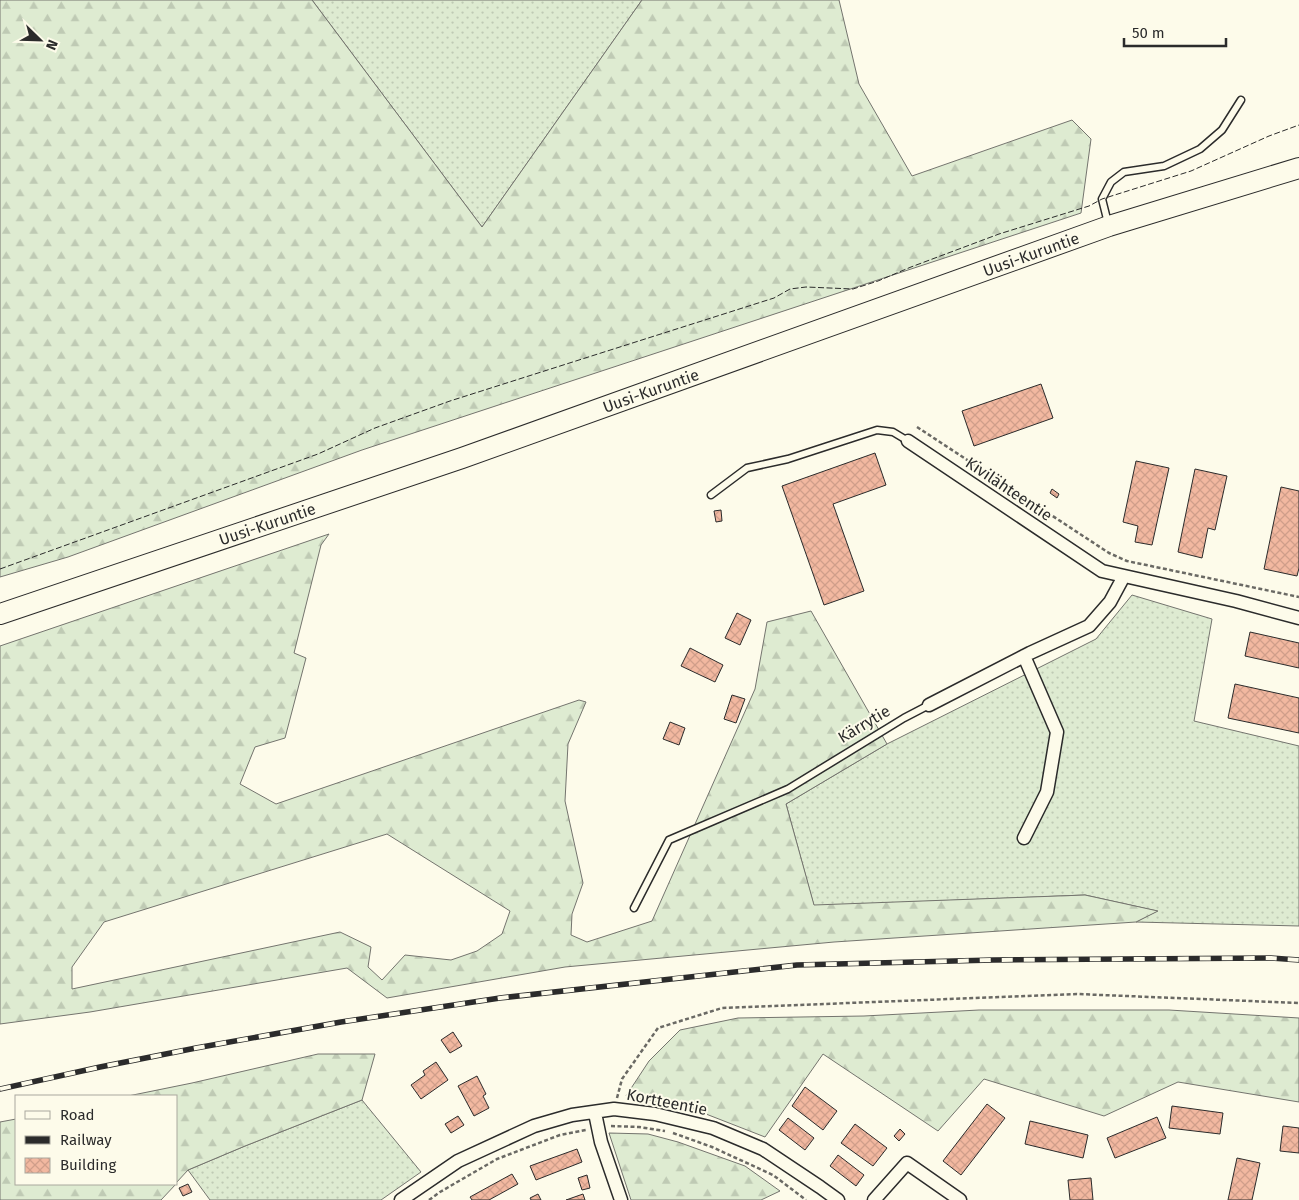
<svg xmlns="http://www.w3.org/2000/svg" width="1299" height="1200" font-family="'Fira Sans',sans-serif">
<defs>
<pattern id="grass-dots" width="8" height="8" patternUnits="userSpaceOnUse" patternTransform="scale(1.25)"><rect width="8" height="8" fill="#deebd1"/><path d="M2 2h.1M6 6h.1" fill="none" stroke="#bfcab4" stroke-width="1.8" stroke-linecap="round"/></pattern>
<pattern id="forest-firs" width="22" height="20" patternUnits="userSpaceOnUse" patternTransform="scale(1.25)"><rect width="22" height="20" fill="#deebd1"/><path d="M5 1l3.5 6h-7zM16 11l3.5 6h-7z" fill="#bfcab4"/></pattern>
<pattern id="building-cross-hatch" width="8" height="8" patternUnits="userSpaceOnUse" patternTransform="scale(1.25)"><rect width="8" height="8" fill="#f2b8a0"/><path d="M0 0l8 8M0 8l8-8" fill="none" stroke="#d09e8a"/></pattern>
</defs>
<rect width="100%" height="100%" fill="#fdfbea"/>
<path fill="url(#grass-dots)" stroke="#74746e" d="M312 0H642L482 227Z
M1132 595 1212 619 1194 721 1299 746V926L1136 922 1157 911 1085 895 814 906 786 804 887 744 1096 639Z
M362 1100 421 1172 381 1200H210L188 1170 245 1146Z"/>
<path fill="url(#forest-firs)" stroke="#74746e" fill-rule="evenodd" d="M0 0H312L482 227 642 0H839L859 84 912 176 1072 120 1091 139 1081 213 362 450 68 557 0 577Z
M329 534 321 545 294 653 306 658 285 738 255 747 240 784 276 804 579 700 586 702 568 744 565 801 583 883 572 914 571 935 587 942 652 921 755 689 767 622 811 611 887 744 786 804 814 905 1085 895 1158 911 1136 922 834 942 565 967 387 998 347 968 90 1012 0 1024V646ZM387 834 510 911 502 934 477 951 451 960 405 955 382 980 368 967 371 947 340 932 72 989V967L104 922Z
M979 1010H1169L1299 1018V1102L1178 1082 1104 1116 984 1079 938 1131 823 1054 765 1137 688 1107 626 1096 649 1061 680 1030 738 1018 864 1016Z
M318 1054H375L362 1100 245 1146 188 1170 176 1183V1096H128L192 1083Z
M16 1119V1184H176L161 1200H0V1122Z
M609 1133 648 1134 678 1142 745 1166 780 1191 761 1200H631Z"/>
<path fill="url(#building-cross-hatch)" stroke="#2b2b2b" d="M1041 384 1053 418 974 446 962 411Z
M875 453 886 485 833 504 864 591 824 605 782 486Z
M1136 461 1169 468 1152 545 1135 542 1138 526 1123 522Z
M1195 469 1227 476 1215 530 1208 528 1202 558 1178 552Z
M1281 487 1299 491V568L1297 576 1264 569Z
M1052 489 1059 494 1057 498 1050 493Z
M721 510 722 521 716 522 714 511Z
M737 613 751 620 740 645 725 638Z
M1250 632 1299 643V668L1245 656Z
M690 648 723 665 715 682 681 666Z
M1235 684 1299 698V733L1228 718Z
M732 695 745 699 736 723 724 719Z
M670 722 685 728 679 745 663 739Z
M453 1032 462 1046 450 1053 441 1040Z
M436 1062 448 1080 421 1099 411 1085 425 1075 423 1071Z
M477 1076 486 1094 483 1096 489 1108 474 1116 458 1086Z
M805 1087 837 1111 823 1130 792 1106Z
M987 1104 1005 1118 961 1175 943 1161Z
M1172 1106 1223 1113 1220 1134 1169 1128Z
M458 1116 464 1125 451 1133 445 1124Z
M1157 1117 1166 1138 1115 1158 1107 1138Z
M788 1118 814 1138 805 1150 779 1130Z
M1030 1121 1088 1135 1083 1158 1025 1144Z
M855 1124 887 1148 873 1166 841 1143Z
M1283 1126 1299 1128V1153L1280 1151Z
M900 1129 905 1134 899 1141 894 1136Z
M577 1149 582 1162 536 1180 530 1166Z
M838 1155 864 1175 856 1186 830 1166Z
M1237 1158 1260 1163 1252 1200H1228Z
M512 1174 518 1184 489 1200H472L470 1197Z
M587 1175 590 1188 582 1190 578 1178Z
M1091 1178 1093 1200H1070L1068 1180Z
M188 1184 192 1192 183 1196 179 1188Z
M538 1194 541 1200H531L530 1198Z
M583 1194 585 1200H566Z"/>
<g fill="none" stroke-linecap="round" stroke-linejoin="round">
<g stroke="#2b2b2b" stroke-width="9">
<path id="lane" d="M1108 223 1102 199 1111 182 1124 172 1164 166 1200 149 1222 130 1241 100
M711 495 747 468 788 459 877 430 893 432 908 441
M634 908 669 840 788 789 904 718 929 705"/>
</g>
<g stroke="#2b2b2b" stroke-width="15">
<path id="street" d="M908 441 1102 571 1236 601 1299 618
M1024 656 1057 732 1047 792 1024 838
M929 705 1030 653 1089 626 1110 602 1124 576
M595 1113 601 1142 621 1200
M401 1200 458 1161 534 1126 572 1115 614 1109 655 1114 713 1128 763 1149 820 1187 838 1200
M874 1200 907 1163 960 1200"/>
</g>
<g stroke="#2b2b2b" stroke-width="22">
<g id="primary">
<path id="s1" d="M0 614 462 458 1109 226 1299 168"/>
</g>
</g>
<path stroke="#6a6964" stroke-width="2.5" stroke-dasharray="4 2.5" stroke-linecap="butt" d="M917 427 1109 553 1127 561 1299 597
M617 1098 622 1079 658 1028 722 1008 1077 994 1299 1003
M611 1126 639 1127 665 1131
M673 1133 712 1147 773 1175 806 1200
M429 1200 440 1192 497 1159 560 1135 586 1130"/>
<use href="#lane" stroke="#fdfbea" stroke-width="6"/>
<use href="#street" stroke="#fdfbea" stroke-width="12"/>
<use href="#primary" stroke="#fdfbea" stroke-width="20"/>
<g stroke="#2b2b2b" stroke-width="5.5">
<path id="rail" d="M0 1089 100 1067 196 1048 341 1022 500 998 797 965 993 960 1271 958 1299 960"/>
</g>
<use href="#rail" stroke="#fdfbea" stroke-width="4" stroke-dasharray="11" stroke-linecap="butt"/>
<path stroke="#2b2b2b" stroke-width="1" stroke-dasharray="6 2.5" stroke-linecap="butt" d="M0 569 318 454 375 428 450 401 774 298 790 289 806 287 853 289 878 281 911 267 999 234 1089 206 1102 199 1191 171 1269 136 1299 125"/>
</g>
<g text-anchor="middle" dominant-baseline="central" stroke-width="4" stroke-linejoin="round" paint-order="stroke">
<g font-size="16" fill="#2b2b2b" stroke="#fdfbea">
<text stroke="none"><textPath href="#s1" startOffset="1092">Uusi-Kuruntie</textPath></text>
<text stroke="none"><textPath href="#s1" startOffset="688">Uusi-Kuruntie</textPath></text>
<text transform="translate(1009 489) rotate(34)">Kivilähteentie</text>
<text stroke="none"><textPath href="#s1" startOffset="282">Uusi-Kuruntie</textPath></text>
<text transform="translate(864 724) rotate(-31)">Kärrytie</text>
<text transform="translate(667 1102) rotate(11)">Kortteentie</text>
</g>
</g>
<rect x="15" y="1095" width="162" height="90" fill="#fdfbea" stroke="#a9a89e"/>
<rect x="25" y="1111" width="25" height="8" fill="#fdfbea" stroke="#a9a89e"/>
<text x="60" y="1120" font-size="15" fill="#2b2b2b">Road</text>
<rect x="25" y="1136" width="25" height="8" fill="#2b2b2b" stroke="#a9a89e"/>
<text x="60" y="1145" font-size="15" fill="#2b2b2b">Railway</text>
<rect x="25" y="1158" width="25" height="15" fill="url(#building-cross-hatch)" stroke="#a9a89e"/>
<text x="60" y="1170" font-size="15" fill="#2b2b2b">Building</text>
<g transform="translate(40 40) rotate(113)" stroke="#fdfbea" stroke-width="4" paint-order="stroke">
<path d="M0-4L9 19L0 12L-9 19Z" fill="#2b2b2b"/>
<text y="-8" font-size="14" font-weight="bold" text-anchor="middle" fill="#2b2b2b">N</text>
</g>
<path d="M1124 38v8h102v-8" fill="none" stroke="#2b2b2b" stroke-width="2.5"/>
<text x="1132" y="38" font-size="15" fill="#2b2b2b" stroke="#fdfbea" stroke-width="4" paint-order="stroke">50 m</text>
</svg>
